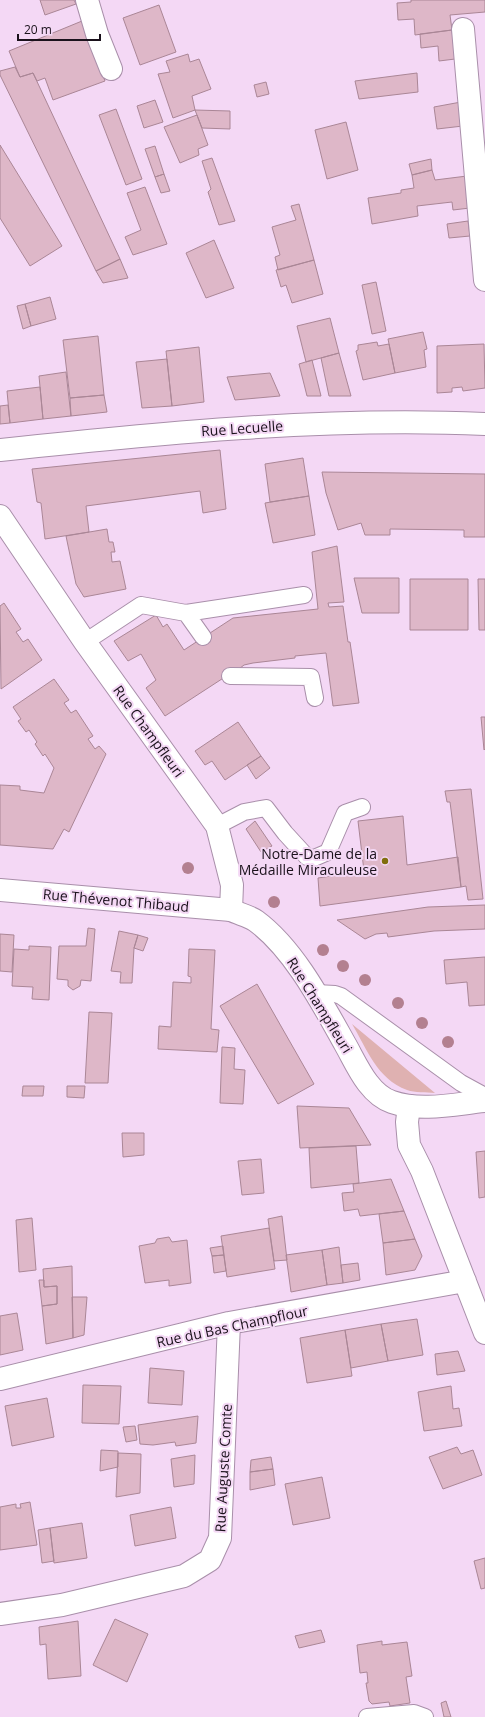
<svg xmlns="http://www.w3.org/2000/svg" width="485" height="1717" font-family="'Open Sans',sans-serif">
<rect width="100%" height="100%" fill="#f4d8f5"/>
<path fill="#dfb1b1" d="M352 1024 435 1093C426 1092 415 1093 407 1090 377 1079 367 1049 352 1024Z"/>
<path fill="#deb7c8" stroke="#aa8696" d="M40 0H74L76 4 45 15Z
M411 0H485V12L450 15 452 30 415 35 414 19 398 20 397 3 411 2Z
M159 5 176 52 140 65 123 18Z
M82 21 105 81 53 100 45 78 37 81 33 73 20 77 9 51Z
M452 30 455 59 439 61 438 46 421 48 420 34Z
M188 54 190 62 199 59 211 89 192 96 195 110 173 118 158 74 170 72 166 61Z
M15 67 20 77 33 73 120 259 96 271 0 75V71Z
M417 73 418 92 359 99 355 81Z
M266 82 269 94 257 97 254 85Z
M155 100 163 122 144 128 137 106Z
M461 102 463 126 437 129 434 107Z
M116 109 142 179 126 185 99 115Z
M195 110 230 111V129L202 128Z
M197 115 208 145 198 149 199 155 180 163 164 127Z
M346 122 358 170 327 179 315 130Z
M0 145 62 246 30 266 0 218Z
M155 146 164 174 155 177 145 149Z
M212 158 235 221 219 225 208 192 211 189 202 161Z
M431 159 432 170 412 175 409 164Z
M432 170 435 180 467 176 470 208 453 210 452 202 417 206 418 216 372 224 368 198 401 193V190L414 188 412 175Z
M164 174 170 191 161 193 155 177Z
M145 187 167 244 133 255 125 237 141 230 127 193Z
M299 204 314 260 278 270 275 257 280 255 272 227 296 220 291 206Z
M468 221 470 236 449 238 447 224Z
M214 240 234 288 206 298 186 253Z
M120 259 128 278 103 283 96 271Z
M314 260 323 294 292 303 286 285 281 287 276 270Z
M376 282 386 331 372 334 362 285Z
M50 297 56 319 31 326 25 304Z
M25 304 31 326 23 329 17 306Z
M330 318 339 353 306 362 297 326Z
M423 332 427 349 424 350 426 367 395 373 388 339Z
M98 336 104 395 70 398 63 340Z
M377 342 378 346 389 344 395 373 363 380 356 351 358 350V345Z
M484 344 485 388 463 391 462 387 452 388V392L437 393V346Z
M199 347 204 402 172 406 166 351Z
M339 353 351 396H329L321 358Z
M167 359 172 406 142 408 136 362Z
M312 360 321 396H307L299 364Z
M66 372 71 416 43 419 39 376Z
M270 373 280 396 235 400 227 377Z
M40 387 43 419 10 423 7 391Z
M104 395 107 412 71 416 70 398Z
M8 405 10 423 0 424V406Z
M220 450 226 509 203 513 200 491 86 506 89 532 45 539 41 503 37 502 32 469Z
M303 458 309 496 270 502 265 464Z
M322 472 485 474V537H464V530L390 529V535H365L361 523 338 530 326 493Z
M309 496 315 535 273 543 265 503Z
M107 529 109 542H113L115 552H111L112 562 120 561 126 589 84 597 76 584 66 536Z
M337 546 344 602 328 603 329 607 343 606 348 642H350L359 703 333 706 326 653 295 656V658L253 663 244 665 230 676 228 675 165 716 146 688 156 680 141 654 128 661 114 641 156 615 163 627 167 624 184 650 233 618 318 609 312 552Z
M354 578H399V613H362Z
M410 579H468V630H410Z
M478 579H485V630H479Z
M4 603 21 629 16 632 23 642 28 639 42 660 1 689 0 606Z
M54 679 69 700 64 703 71 713 76 710 93 736 88 739 95 749 99 746 106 754 69 832 64 829 53 849 0 845V785L20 786V790L44 793 54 768 45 754 43 756 35 744 37 742 29 730 26 732 18 721 21 719 13 707Z
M481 717H485V749L484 750Z
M238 722 261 756 225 780 212 761 205 765 195 751Z
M261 756 270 768 256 779 247 765Z
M471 789 483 899 468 900 466 886 461 887 450 802H447L445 791Z
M403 816 407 865 458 857 461 887 320 906 318 878 364 871 358 821Z
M255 821 272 846 261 852 246 829Z
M485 905V929L434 931 388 937 387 933 376 934 365 939 337 920 428 907Z
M88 928 95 929 91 981 81 980 80 986 73 990 68 986V980L57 979 59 946H86Z
M119 931 138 935 134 948 132 983H120L121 972 111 971Z
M0 934 14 935 12 972 0 971Z
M138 935 148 938 143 951 134 948Z
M29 946 51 947 49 1000 32 999 33 987 12 986 14 949 29 950Z
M189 949 215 950 211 1029 219 1030 217 1052 158 1049 159 1026 171 1027 173 982 191 983V977L188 976Z
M485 957V1005L469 1006 467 982 446 984 444 960Z
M257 984 314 1084 278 1104 220 1006Z
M89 1012 112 1013 108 1083H85Z
M222 1047 235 1048 234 1069 245 1070 243 1104 220 1103Z
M23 1086H44L43 1096H22Z
M67 1086H85L84 1098 67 1097Z
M297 1106 349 1108 371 1145 300 1148Z
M122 1133H144V1155L123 1157Z
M356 1146 359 1183 311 1188 309 1148Z
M485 1151V1197L479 1198 476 1152Z
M261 1159 264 1193 242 1195 238 1161Z
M391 1179 404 1211 360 1216 358 1209 344 1211 342 1193 354 1192 353 1184Z
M404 1211 415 1239 383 1243 379 1214Z
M282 1216 287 1260 274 1261 268 1219Z
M32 1218 36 1270 19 1272 16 1220Z
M269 1228 275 1269 227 1277 221 1236Z
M169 1237 172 1242 187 1240 191 1283 169 1286V1280L145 1283 139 1246 155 1243 157 1239Z
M415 1239 422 1256 415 1270 386 1275 383 1243Z
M223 1246 224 1255 212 1256 210 1248Z
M339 1247 343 1283 327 1285 322 1250Z
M322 1250 327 1285 291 1292 286 1255Z
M224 1255 226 1271 214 1273 212 1256Z
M358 1263 360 1280 343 1283 341 1265Z
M72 1266 73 1338 46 1344 42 1306 57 1304V1286L44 1287 43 1269Z
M39 1280H44V1287L57 1286V1304L42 1306Z
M72 1297H87L84 1335 73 1338Z
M17 1313 23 1350 0 1355V1316Z
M417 1319 423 1355 388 1361 381 1324Z
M381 1324 388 1361 351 1368 345 1330Z
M345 1330 352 1376 307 1383 300 1338Z
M458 1351 465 1371 437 1375 435 1354Z
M150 1368 184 1371 182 1405 148 1403Z
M83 1385 121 1386 119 1424 82 1423Z
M451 1386 453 1409 459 1408 462 1426 424 1431 418 1392Z
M47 1398 54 1437 12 1446 5 1406Z
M198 1416 196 1443 176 1446 175 1442 153 1445 140 1444 138 1425Z
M135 1426 137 1440 126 1442 123 1427Z
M457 1447 461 1454 473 1450 482 1475 443 1489 429 1457Z
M101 1450 118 1451V1467L100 1471Z
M118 1453 141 1454 140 1493 116 1497Z
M195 1455 194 1484 174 1487 171 1459Z
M271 1457 273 1469 250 1472 251 1460Z
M273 1469 275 1485 250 1490V1472Z
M322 1477 330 1518 293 1525 285 1484Z
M30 1502 37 1545 0 1550V1507L16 1504V1508H21L20 1504Z
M171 1507 176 1538 135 1546 130 1515Z
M82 1523 87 1558 54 1563 50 1528Z
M50 1528 54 1561 42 1563 38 1530Z
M485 1558V1588L481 1589 474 1561Z
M115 1619 148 1634 127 1682 93 1665Z
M78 1621 81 1676 48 1679 46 1644 40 1645 39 1627Z
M321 1630 325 1642 299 1648 295 1636Z
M382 1641V1645L407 1642 412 1676 406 1677 410 1703 390 1706 389 1702 372 1704 369 1701 366 1683H368L367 1672 360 1673 357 1645Z
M446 1701 451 1717H444L441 1703Z"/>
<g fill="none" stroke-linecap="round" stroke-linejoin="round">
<g stroke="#a98faa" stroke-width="18">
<path id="service" d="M186 613 203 637
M85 642 141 605 186 613 304 595
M230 676 311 677 315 698
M217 826 244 812 266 808 285 833 307 857 314 858 328 852 345 813 362 807
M316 993 335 994 341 996 461 1083 485 1096
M367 1717 414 1713 425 1717"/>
</g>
<g stroke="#a98faa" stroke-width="24">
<path id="minor" d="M87 0 97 34 111 69
M463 29 485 280
M0 450C161 433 323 417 485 424
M0 516 85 642 217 826 232 885 231 910
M409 1106 407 1122 409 1145 422 1171 485 1333
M0 1379 229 1323 465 1281
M0 1614 62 1605 184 1576 210 1560 220 1538 229 1323"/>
</g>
<g stroke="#a98faa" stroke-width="24">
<path id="tertiary" d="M0 890 231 910C239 914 249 916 256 921 294 949 322 1003 345 1044 356 1063 368 1094 392 1102 421 1112 455 1104 485 1101"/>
</g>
<use href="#service" stroke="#fff" stroke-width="16"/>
<use href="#minor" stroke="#fff" stroke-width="22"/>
<use href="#tertiary" stroke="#fff" stroke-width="22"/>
</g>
<g fill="#b38090">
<circle cx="188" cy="868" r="6"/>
<circle cx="274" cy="902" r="6"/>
<circle cx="323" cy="950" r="6"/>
<circle cx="343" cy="966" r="6"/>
<circle cx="365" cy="980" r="6"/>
<circle cx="398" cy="1003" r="6"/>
<circle cx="422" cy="1023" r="6"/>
<circle cx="448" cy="1042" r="6"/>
</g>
<circle fill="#806e0c" stroke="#f4d8f5" stroke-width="1.5" cx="385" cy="861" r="4"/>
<g text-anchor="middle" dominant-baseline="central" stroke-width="4" stroke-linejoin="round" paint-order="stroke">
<g font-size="14" fill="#1a111b" stroke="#f4d8f5">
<text transform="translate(242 428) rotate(-4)">Rue Lecuelle</text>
<text transform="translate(149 731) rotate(54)">Rue Champfleuri</text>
<text transform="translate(116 900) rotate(5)">Rue Thévenot Thibaud</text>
<text transform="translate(320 1005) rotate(58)">Rue Champfleuri</text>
<text transform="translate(232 1326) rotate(-12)">Rue du Bas Champflour</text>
<text transform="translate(223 1468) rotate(-87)">Rue Auguste Comte</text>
</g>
<g font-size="14" fill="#1a111b" stroke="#f4d8f5" text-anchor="end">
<text x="377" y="853">Notre-Dame de la<tspan x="377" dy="16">Médaille Miraculeuse</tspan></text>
</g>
</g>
<path d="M18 34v6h82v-6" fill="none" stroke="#1a111b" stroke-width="2"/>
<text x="24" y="34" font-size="12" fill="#1a111b" stroke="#f4d8f5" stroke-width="3" paint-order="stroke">20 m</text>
</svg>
